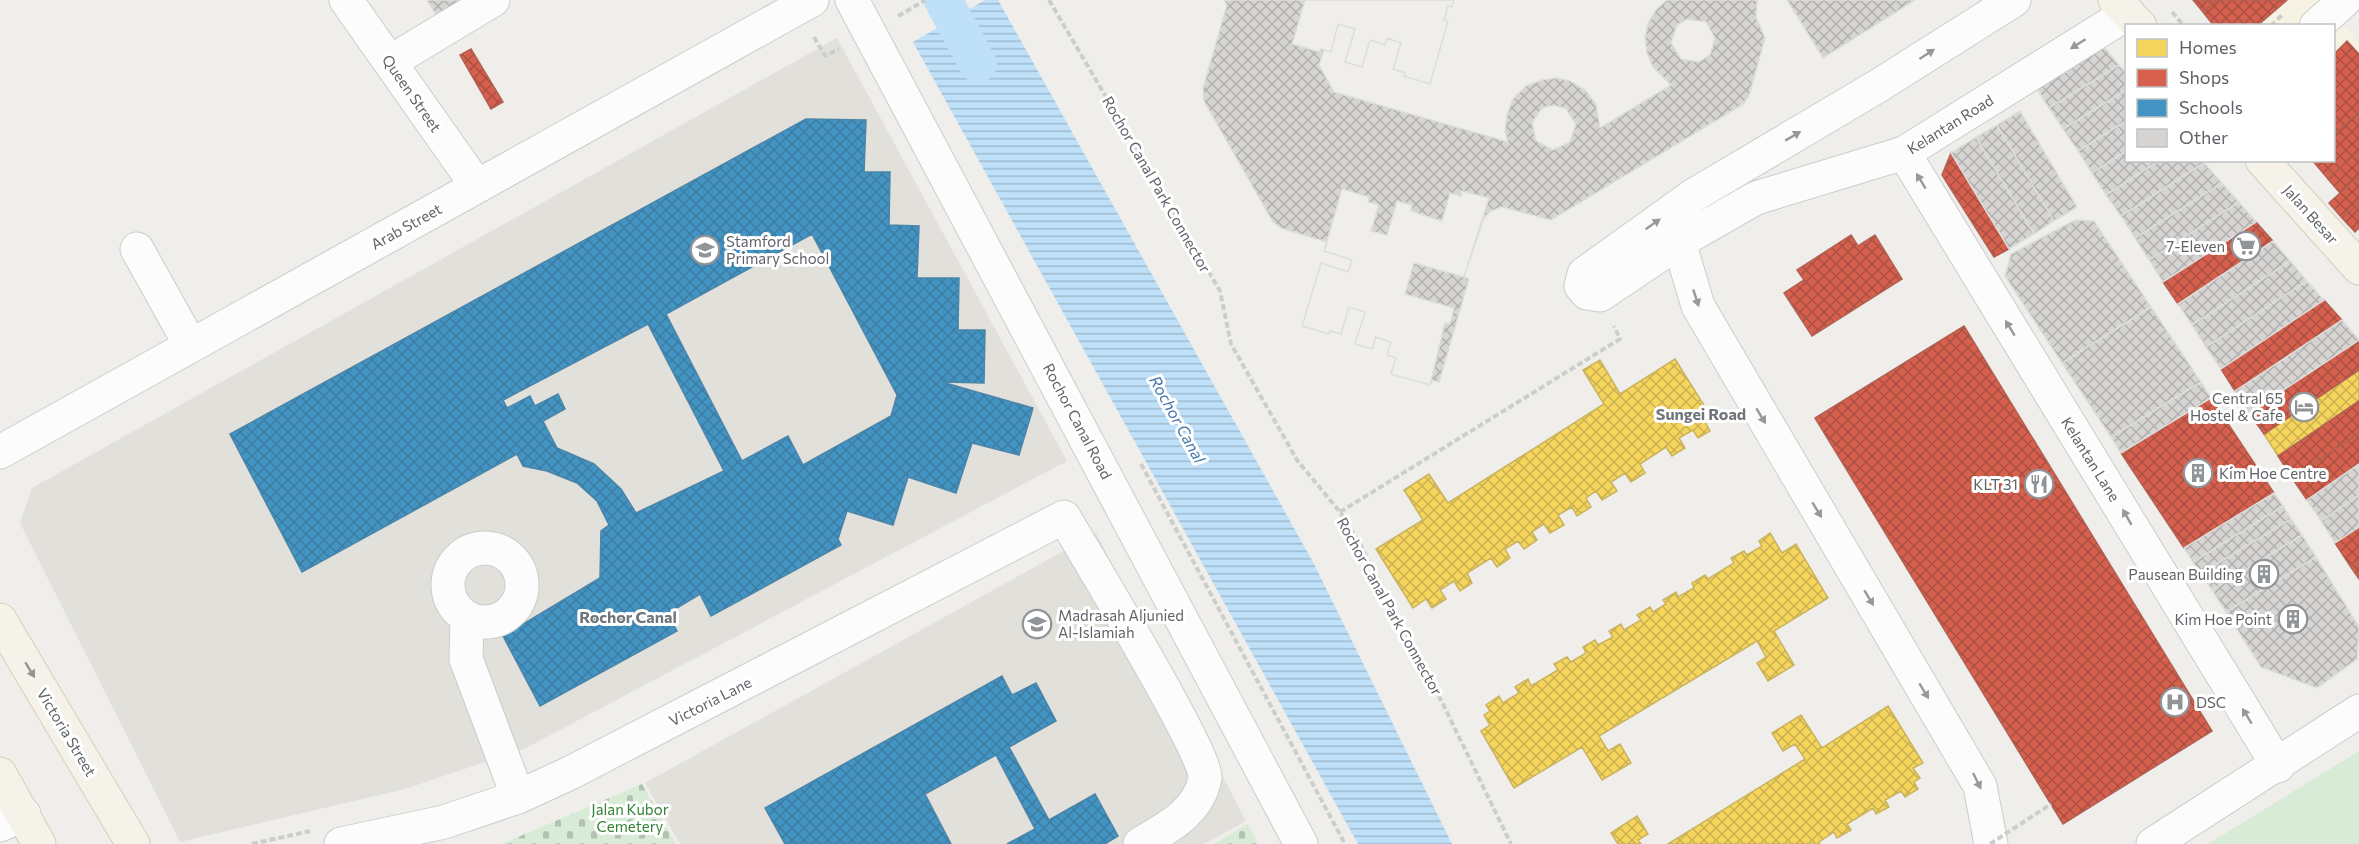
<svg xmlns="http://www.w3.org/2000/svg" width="2359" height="844" font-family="Commissioner,sans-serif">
<defs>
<pattern id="cemetery-stones" width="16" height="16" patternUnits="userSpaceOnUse" patternTransform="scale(1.5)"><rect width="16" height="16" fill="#d8ebd6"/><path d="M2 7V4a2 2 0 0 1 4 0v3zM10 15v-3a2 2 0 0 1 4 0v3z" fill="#b2c2b1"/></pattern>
<pattern id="water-rules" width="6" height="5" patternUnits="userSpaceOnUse" patternTransform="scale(1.5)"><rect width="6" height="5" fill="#bfe0f9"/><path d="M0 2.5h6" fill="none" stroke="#9eb9cd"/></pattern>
<pattern id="homes-cross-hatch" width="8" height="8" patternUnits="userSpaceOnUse" patternTransform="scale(1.5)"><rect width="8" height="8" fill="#f6d55c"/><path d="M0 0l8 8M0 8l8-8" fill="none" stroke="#cab050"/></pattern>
<pattern id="shops-cross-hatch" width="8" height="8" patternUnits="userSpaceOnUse" patternTransform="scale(1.5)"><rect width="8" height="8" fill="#d6604d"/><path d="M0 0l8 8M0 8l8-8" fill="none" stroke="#a85042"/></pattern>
<pattern id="schools-cross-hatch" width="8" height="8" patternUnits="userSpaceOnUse" patternTransform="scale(1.5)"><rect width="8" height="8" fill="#4393c3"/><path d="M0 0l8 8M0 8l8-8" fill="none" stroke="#3b7ca2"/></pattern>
<pattern id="building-cross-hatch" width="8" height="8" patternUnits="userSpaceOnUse" patternTransform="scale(1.5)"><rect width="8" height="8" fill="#d6d5d3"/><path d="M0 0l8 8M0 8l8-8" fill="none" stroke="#b1b0af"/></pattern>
</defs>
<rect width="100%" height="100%" fill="#efeeea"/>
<path fill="#f7f3e4" d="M2192 0H2320L2359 44V198L2327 161 2334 160V26L2213 25Z"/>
<path fill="#e2e0da" d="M837 38 1067 461 524 749 405 789 180 842 20 523 32 488Z
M1096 533 1246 821 1204 844H680L645 783Z"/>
<path fill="url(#cemetery-stones)" d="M642 784 676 844H500L504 843Z
M1248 824 1258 844H1214Z"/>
<path fill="#d8ebd6" d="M2359 751V844H2208Z"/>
<path fill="url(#water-rules)" d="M985 0H998L1313 562 1452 844H1358L913 42Z"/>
<path fill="url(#homes-cross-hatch)" stroke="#c9b360" stroke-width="1.5" d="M1675 359 1712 418 1705 422 1710 431 1698 438 1693 430 1679 438 1685 448 1672 456 1666 447 1640 464 1645 473 1631 482 1625 473 1611 482 1617 491 1602 500 1596 491 1586 498 1591 507 1577 516 1572 507 1558 515 1564 525 1550 533 1544 524 1532 532 1537 540 1524 549 1518 541 1505 549 1510 558 1497 567 1491 558 1467 573 1472 583 1460 591 1454 581 1440 590 1446 599 1432 608 1426 599 1413 608 1376 549 1423 520 1404 490 1429 474 1448 503 1604 404 1583 370 1600 360 1620 394Z
M2359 370V401L2278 456 2264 434Z
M1770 533 1782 553 1796 544 1828 598 1774 631 1794 665 1768 681 1757 663 1766 657 1757 641 1599 736 1608 751 1620 744 1631 763 1602 780 1582 747 1514 788 1481 731 1490 725 1484 715 1490 711 1486 705 1499 696 1503 703 1519 693 1515 687 1528 679 1531 686 1558 670 1554 664 1567 657 1571 662 1586 653 1583 647 1595 640 1598 645 1613 637 1609 631 1621 624 1624 630 1641 620 1637 615 1650 607 1653 612 1666 604 1663 600 1676 592 1678 597 1694 588 1692 583 1705 575 1708 579 1734 563 1731 558 1744 551 1747 555 1762 546 1759 541Z
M1888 706 1923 763 1913 768 1920 778 1914 782 1918 789 1905 797 1901 791 1885 800 1889 807 1876 814 1873 808 1847 824 1851 830 1837 838 1834 832 1819 842 1820 844H1668L1805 759 1795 744 1783 751 1772 733 1801 715 1822 748Z
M1637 816 1648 834 1638 840 1641 844H1618L1611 833Z"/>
<path fill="url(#shops-cross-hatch)" stroke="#b26155" stroke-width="1.5" d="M2193 0H2217L2203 12Z
M2217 0H2287L2257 26H2214L2203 12Z
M2347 41 2359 54V112L2334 135V54Z
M471 49 503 102 491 109 460 55Z
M2359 112V151L2328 179 2312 160H2334V135Z
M2359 151V176L2340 193 2328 179Z
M1951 153 2009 249 1994 257 1942 175Z
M2359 176V203L2342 218 2329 203Z
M2359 203V228L2355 232 2342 218Z
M2256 222 2273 241 2178 304 2163 282Z
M1851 235 1858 246 1875 235 1902 279 1812 336 1784 293 1804 280 1797 270Z
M2324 300 2342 320 2235 391 2221 369Z
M1964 326 2212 731 2063 824 1815 418Z
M2359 340V370L2264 434 2249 413Z
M2211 398 2274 493 2184 548 2121 453Z
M2359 401V433L2292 478 2278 456Z
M2359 433V464L2307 500 2292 478Z
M2359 527V559L2350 566 2335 543Z
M2359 559V579L2350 566Z"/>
<path fill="url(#schools-cross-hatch)" stroke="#4b85a8" stroke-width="1.5" fill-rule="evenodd" d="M806 119 866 120 864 172H890L889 225 919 226 917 278H959L958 330H985L984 383 942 382 1033 408 1019 455 972 443 956 493 908 477 893 525 847 511 838 539 841 545 711 616 700 594 667 614 677 631 540 706 503 636 600 578 601 531 609 525 597 501 577 483 547 471 523 466 517 454 302 572 230 434ZM812 234 897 395 891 416 803 465 788 436 742 461 666 314ZM648 324 724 471 636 513 621 489 594 464 557 448 543 421 565 409 558 394 535 406 530 396 507 408 503 400Z
M1002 676 1012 695 1036 683 1056 721 1009 747 1049 820 1095 794 1118 836 1105 844H1007L1035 829 996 755 925 794 951 844H785L765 808Z"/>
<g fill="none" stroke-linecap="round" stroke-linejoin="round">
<path stroke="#bfe0f9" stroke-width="38" d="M943 0 978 64"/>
</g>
<path fill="url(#building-cross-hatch)" stroke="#deddd9" stroke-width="1.5" fill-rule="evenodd" d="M427 0H461L440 22Z
M1224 0H1454L1452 7 1448 6 1444 20 1448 21 1430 84 1404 76 1405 73 1393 69 1401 43 1387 38 1385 45 1370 40 1362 67 1345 62 1355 29 1338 24 1331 52 1324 50 1319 65 1334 92 1508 142 1505 131 1507 115 1513 99 1526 86 1542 80 1556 78 1570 81 1585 90 1596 104 1600 128 1671 85 1653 67 1647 53 1645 38 1648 23 1656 10 1667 0H1757L1756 17 1765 38 1749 96 1742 105 1551 220 1502 207 1491 211 1484 218 1464 277 1469 279 1439 382 1432 380 1430 385 1391 374 1396 358 1387 355 1391 342 1376 337 1372 349 1355 344 1365 312 1349 307 1341 334 1330 331 1329 334 1302 326 1321 263 1348 272 1352 260 1324 251 1327 242 1281 228 1273 222 1204 101 1203 88 1227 5ZM1687 19 1706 22 1715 38 1710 55 1699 62 1681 59 1671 43 1677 25ZM1554 105 1566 109 1576 124 1570 142 1553 150 1536 141 1532 123 1542 108Z
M1305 0H1454L1452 7 1448 6 1444 20 1448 21 1430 84 1404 76 1405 73 1393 69 1401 43 1387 38 1385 45 1370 40 1362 67 1345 62 1355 29 1338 24 1331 52 1321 49 1320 52 1292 44Z
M1787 0H1915L1823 58Z
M2102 45 2119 65 2049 108 2035 86Z
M2119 65 2126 73V90L2063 129 2049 108Z
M2126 90V121L2078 151 2063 129Z
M2020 111 2077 207 2054 221 1997 125Z
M2126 121V151L2092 173 2078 151Z
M1997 125 2054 221 2034 234 1976 137Z
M1976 137 2034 234 2009 249 1951 153Z
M2126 151V160H2160L2106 195 2092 173Z
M2160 160H2202L2204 163 2121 216 2106 195Z
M2204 163 2222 183 2135 238 2121 216Z
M2222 183 2239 202 2149 260 2135 238Z
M1342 189 1369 197 1368 202 1379 205 1371 231 1387 235 1397 201 1412 205 1411 211 1442 221 1450 193 1461 196 1462 191 1489 198 1464 277 1414 263 1405 294 1454 308 1450 324 1445 323 1430 385 1391 374 1396 358 1387 355 1391 342 1376 337 1372 349 1355 344 1365 312 1349 307 1341 334 1330 331 1329 334 1302 326 1321 263 1348 272 1352 260 1324 251Z
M2239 202 2256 222 2163 282 2149 260Z
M2075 220 2094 221 2151 307 2062 363 2005 276 2011 254Z
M2273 241 2290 261 2192 325 2178 304Z
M2290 261 2307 281 2206 347 2192 325Z
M2307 281 2324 300 2221 369 2206 347Z
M2151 307 2201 382 2111 437 2062 363Z
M2342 320 2359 340 2249 413 2235 391Z
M2201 382 2211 398 2121 453 2111 437Z
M2359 464V495L2321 521 2307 500Z
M2274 493 2283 506 2193 562 2184 548Z
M2359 495V527L2335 543 2321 521Z
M2283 506 2291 519 2200 574 2193 562Z
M2291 519 2302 535 2212 590 2200 574Z
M2302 535 2316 557 2226 612 2212 590Z
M2316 557 2359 627 2357 659 2317 688 2261 667 2226 612Z"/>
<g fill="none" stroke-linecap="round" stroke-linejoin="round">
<g stroke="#cbcccc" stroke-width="35">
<path id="minor" d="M346 0 477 186
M852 0 1301 844
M2014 0 1878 86 1694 195 1584 274 1581 286 1587 293 1600 295 1679 242 1756 198 1904 153 2128 13
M2316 26 2345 0
M390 62 493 0
M1904 153 2278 766
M1679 242 1698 306 1980 786 1991 844
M137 249 191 346
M0 452 812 0
M448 585a37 37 0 1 1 74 0a37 37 0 1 1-74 0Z
M467 620 466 659 518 797
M0 825 24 814
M341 844 444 822 518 797 570 773 1064 517C1083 550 1209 757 1205 778 1199 812 1167 828 1140 844
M2153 844 2359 711"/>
</g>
<g stroke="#d7ceb8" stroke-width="35">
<path id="major" d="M2115 0 2140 26
M2262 160 2359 268
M0 620 133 844
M0 774 39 844"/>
</g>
<path stroke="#cacfcc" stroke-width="4" stroke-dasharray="6 3" stroke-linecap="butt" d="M1049 0 1220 291 1231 344 1297 460 1340 512 1359 542 1443 704 1511 844
M2172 12 2184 26
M898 16 926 0
M2271 26 2283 14
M814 37 825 56 839 49
M1141 464 1345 844
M1340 512 1620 339 1614 326
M252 844 310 831"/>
<use href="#minor" stroke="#fdfcfc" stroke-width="33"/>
<use href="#major" stroke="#f4f2e9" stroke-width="33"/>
<path stroke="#cacfcc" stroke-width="4" stroke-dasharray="6 3" stroke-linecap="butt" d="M1990 844 2051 804"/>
</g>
<defs><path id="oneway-solid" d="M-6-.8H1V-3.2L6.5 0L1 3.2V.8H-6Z" transform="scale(1.5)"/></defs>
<g fill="#96999c">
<use href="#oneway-solid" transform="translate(2078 44) rotate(148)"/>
<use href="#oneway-solid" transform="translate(1927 54) rotate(-33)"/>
<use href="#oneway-solid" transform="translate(1793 136) rotate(-31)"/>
<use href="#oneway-solid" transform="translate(1921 181) rotate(-121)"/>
<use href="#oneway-solid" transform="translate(1653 224) rotate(-35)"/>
<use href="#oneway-solid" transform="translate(1696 298) rotate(72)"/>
<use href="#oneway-solid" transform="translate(2010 328) rotate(-121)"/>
<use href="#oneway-solid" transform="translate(1761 416) rotate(59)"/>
<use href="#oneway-solid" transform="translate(1817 510) rotate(59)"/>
<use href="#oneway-solid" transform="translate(2127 517) rotate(-120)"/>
<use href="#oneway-solid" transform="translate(1869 598) rotate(59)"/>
<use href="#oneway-solid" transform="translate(1924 691) rotate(59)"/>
<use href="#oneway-solid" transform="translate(2247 716) rotate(-121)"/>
<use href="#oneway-solid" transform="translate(1977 781) rotate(64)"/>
</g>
<use fill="#939595" href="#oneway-solid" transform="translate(30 670) rotate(59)"/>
<defs>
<g id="supermarket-ring" transform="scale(1.5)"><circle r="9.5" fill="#fff" stroke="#919496" stroke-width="1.5"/><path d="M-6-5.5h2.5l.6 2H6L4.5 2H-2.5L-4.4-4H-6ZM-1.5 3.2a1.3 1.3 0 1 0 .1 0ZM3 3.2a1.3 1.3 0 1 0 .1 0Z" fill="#919496"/></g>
<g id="school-ring" transform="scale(1.5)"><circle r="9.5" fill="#fff" stroke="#919496" stroke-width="1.5"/><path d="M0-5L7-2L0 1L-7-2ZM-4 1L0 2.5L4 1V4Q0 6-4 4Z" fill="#919496"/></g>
<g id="hotel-ring" transform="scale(1.5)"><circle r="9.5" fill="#fff" stroke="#919496" stroke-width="1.5"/><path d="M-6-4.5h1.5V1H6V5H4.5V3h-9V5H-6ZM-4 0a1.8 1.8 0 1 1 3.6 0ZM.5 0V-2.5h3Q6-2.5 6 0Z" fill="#919496"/></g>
<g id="building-ring" transform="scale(1.5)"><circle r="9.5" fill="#fff" stroke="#919496" stroke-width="1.5"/><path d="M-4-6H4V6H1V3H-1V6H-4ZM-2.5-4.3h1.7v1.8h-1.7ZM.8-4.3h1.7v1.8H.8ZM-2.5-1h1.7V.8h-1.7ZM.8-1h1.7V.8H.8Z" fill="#919496"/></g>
<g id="restaurant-ring" transform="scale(1.5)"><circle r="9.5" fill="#fff" stroke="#919496" stroke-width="1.5"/><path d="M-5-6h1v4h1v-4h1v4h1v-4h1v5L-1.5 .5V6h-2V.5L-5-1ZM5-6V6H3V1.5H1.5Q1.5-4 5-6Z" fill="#919496"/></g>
<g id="hospital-ring" transform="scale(1.5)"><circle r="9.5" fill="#fff" stroke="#919496" stroke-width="1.5"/><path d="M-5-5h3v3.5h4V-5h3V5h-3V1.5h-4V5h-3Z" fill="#919496"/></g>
</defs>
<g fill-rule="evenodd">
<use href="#supermarket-ring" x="2246" y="246"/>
<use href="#school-ring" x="705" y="250"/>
<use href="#hotel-ring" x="2304" y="407"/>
<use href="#building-ring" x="2198" y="473"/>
<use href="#restaurant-ring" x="2039" y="484"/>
<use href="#building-ring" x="2264" y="574"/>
<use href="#building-ring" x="2293" y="619"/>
<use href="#school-ring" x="1037" y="624"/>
<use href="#hospital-ring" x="2175" y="702"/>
</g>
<g text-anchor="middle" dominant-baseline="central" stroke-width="6" stroke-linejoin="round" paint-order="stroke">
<g font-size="15" fill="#5f6368" stroke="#fff">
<text transform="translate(412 93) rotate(55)">Queen Street</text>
<text transform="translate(1950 124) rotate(-32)">Kelantan Road</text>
<text transform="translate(1157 184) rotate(60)">Rochor Canal Park Connector</text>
<text transform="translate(2311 214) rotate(48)">Jalan Besar</text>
<text transform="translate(406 226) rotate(-29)">Arab Street</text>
<text transform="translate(1078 421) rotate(62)">Rochor Canal Road</text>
<text transform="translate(2091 459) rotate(58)">Kelantan Lane</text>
<text transform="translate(1390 606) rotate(61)">Rochor Canal Park Connector</text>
<text transform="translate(710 701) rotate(-27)">Victoria Lane</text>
<text transform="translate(67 732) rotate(59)">Victoria Street</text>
</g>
<g font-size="15" fill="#5f6368" stroke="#fff" text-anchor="end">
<text x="726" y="241" text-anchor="start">Stamford<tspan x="726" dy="17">Primary School</tspan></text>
<text x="2225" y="246">7-Eleven</text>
<text x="2283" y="398">Central 65<tspan x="2283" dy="17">Hostel &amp; Cafe</tspan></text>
<text x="2219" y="473" text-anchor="start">Kim Hoe Centre</text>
<text x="2018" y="484">KLT 31</text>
<text x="2243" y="574">Pausean Building</text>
<text x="1058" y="615" text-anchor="start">Madrasah Aljunied<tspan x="1058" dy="17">Al-Islamiah</tspan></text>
<text x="2272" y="619">Kim Hoe Point</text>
<text x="2196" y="702" text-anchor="start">DSC</text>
</g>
<g font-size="15" fill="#348238" stroke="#fff">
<text x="630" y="809">Jalan Kubor<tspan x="630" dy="17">Cemetery</tspan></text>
</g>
<g font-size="16" font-weight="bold" fill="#70757a" stroke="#fff">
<text x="1701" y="413">Sungei Road</text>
<text x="628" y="616">Rochor Canal</text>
</g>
<g font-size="16" font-style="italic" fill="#4174aa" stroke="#fff">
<text transform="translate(1178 419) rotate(61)">Rochor Canal</text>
</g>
</g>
<rect x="2125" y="24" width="210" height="138" fill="#ffffff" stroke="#bfc1c3" stroke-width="1.5"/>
<rect x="2137" y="39" width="30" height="18" fill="#f6d55c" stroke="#bfc1c3" stroke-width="1.5"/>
<text x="2179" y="54" font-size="18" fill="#5f6368">Homes</text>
<rect x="2137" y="69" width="30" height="18" fill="#d6604d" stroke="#bfc1c3" stroke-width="1.5"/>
<text x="2179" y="84" font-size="18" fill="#5f6368">Shops</text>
<rect x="2137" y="99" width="30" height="18" fill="#4393c3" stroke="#bfc1c3" stroke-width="1.5"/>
<text x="2179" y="114" font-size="18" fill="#5f6368">Schools</text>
<rect x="2137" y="129" width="30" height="18" fill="#d6d5d3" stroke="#bfc1c3" stroke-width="1.5"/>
<text x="2179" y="144" font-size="18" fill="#5f6368">Other</text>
</svg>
